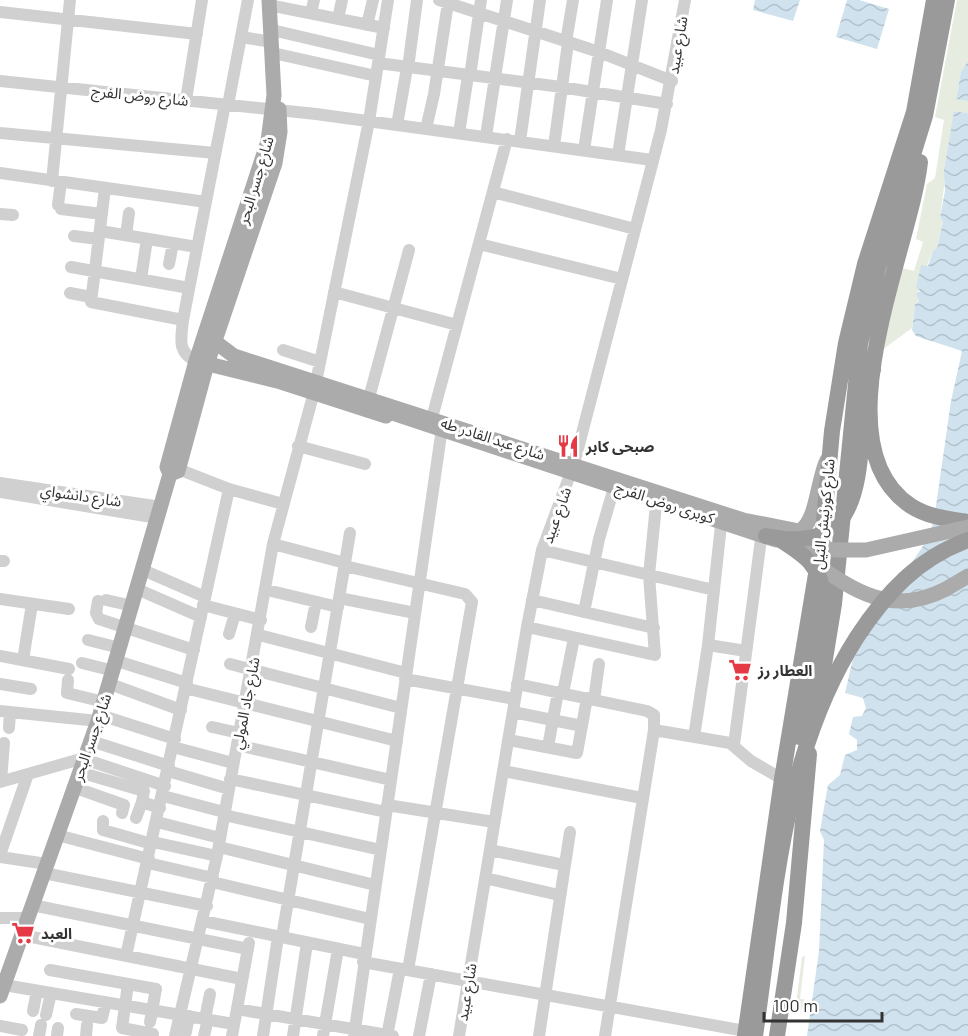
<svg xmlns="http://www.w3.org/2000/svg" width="968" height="1036" font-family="Barlow,'Noto Sans Arabic',sans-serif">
<defs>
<pattern id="water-waves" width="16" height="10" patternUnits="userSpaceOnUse" patternTransform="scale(1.5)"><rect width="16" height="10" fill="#cfe2ee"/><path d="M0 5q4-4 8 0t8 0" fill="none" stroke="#b2c2cd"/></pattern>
</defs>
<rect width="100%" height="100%" fill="#fff"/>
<path fill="#e6ecdf" d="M957 0H968V61L961 72 956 98 968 101V113L954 111 940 217 943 220 937 248 933 251 918 288 919 300 915 304 912 328 882 350 902 268 914 271 923 242 916 239 927 184 935 178 944 120 935 117Z
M805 956 800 999H804V1008L795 1013 802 957Z"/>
<path fill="url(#water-waves)" d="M755 0H800L793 21 753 10Z
M847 0H859L889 9 877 49 836 37Z
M968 61V101L956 99 961 72Z
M954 111 968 113V1036H807L819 951 824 840 820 831 828 785 840 775 845 755 857 750V740L849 734 853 717 862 716 866 708 863 698 845 693 855 650 928 538 934 520 951 401 962 351 916 336 912 330 915 304 919 301 916 294 920 291 916 287 921 265 928 266 933 251 937 248 943 221 940 217 945 191 944 171Z"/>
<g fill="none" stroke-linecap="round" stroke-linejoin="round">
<path stroke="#d0d0d0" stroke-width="12" d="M439 0 599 52 672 81
M269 5 384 28
M0 12 197 34
M311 13 314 0
M338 19 342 0
M367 25 373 0
M272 30 379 55
M241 37 272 42
M566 42 573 0
M273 53 376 76
M378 63 561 87 667 104
M408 68 417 0
M470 76 481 0
M0 81 316 114 652 160
M186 100 202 0
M228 105 248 0
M397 125 407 68
M426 129 434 94 448 3
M0 133 215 153
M459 133 468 76
M486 136 507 0
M520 141 540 0
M554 146 568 43
M584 150 607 0
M618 155 642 0
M0 173 206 202
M52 181 70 0
M105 188 91 302 183 320
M493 192 635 229
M58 205 61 182
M61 209 102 214
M0 214 13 215
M100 231 197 247
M126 235 129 213
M74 236 98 239
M479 244 622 279
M169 264 173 243
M71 267 189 288
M141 279 147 239
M334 292 457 325
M70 293 91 297
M283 350 320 362
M196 361C177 352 181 339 183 320L225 104
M369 398 409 250
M432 418 507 139
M298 446 365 464
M178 469 229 489 283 504
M0 483 161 507
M0 492 158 518
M273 544 345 563
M542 550 714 590
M0 561H4
M345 566 465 594 472 602 408 970
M143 570 205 597
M137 589 201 617
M267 590 338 607
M339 598 415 613
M0 599 69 609
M106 600 133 606
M532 600 654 628
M98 601 96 613 99 619 194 650
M203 605 261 620
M584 612 599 539 613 491
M311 627 316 602
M527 627 655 655 649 575 656 505
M229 634 235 614
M259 635 406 673
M88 640 120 648
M708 645 746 651
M0 656 69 669
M23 660 32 604
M117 661 187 683
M82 663 114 671
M230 664 401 708
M405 679 515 699
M68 680 67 693 104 702
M0 684 31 689
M110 684 181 710
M517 684 647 711 654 715V730L605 1036
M185 688 397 741
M563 693 574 638
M594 700 599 664
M0 711 98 721
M513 712 582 726
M100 715 175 739
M212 727 239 733
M9 728 10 712
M654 730 730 743 751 761 782 779
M694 737 708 645 721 525
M508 740 577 753 587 698
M91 741 169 766
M237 745 391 780
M734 745 761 539
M173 747 233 763
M548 747 558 692
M84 759 165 786
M168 771 229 789
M503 771 642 798
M79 772 144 791 142 802 160 808
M230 779 386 812
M1 781 4 743
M0 782 84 758
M73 787 124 805 122 813
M163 796 224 812
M387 805 494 822
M224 815 381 850
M136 818 142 802
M103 821V830L152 844
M157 822 220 838
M57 835 149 859
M153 842 217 856
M219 847 375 885
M490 850 564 865
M0 855 28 774
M0 857 47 864
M148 863 213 878
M44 873 207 906
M485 878 559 895
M212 882 370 919
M32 905 248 949
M0 918H27
M203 921 364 954
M22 935 242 979
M282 937 350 533
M126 956 229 489
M363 962 745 1031
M50 970 156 989 150 1022
M128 984 122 1028 153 1034
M4 985 234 1024
M237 1009 393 1036
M33 1011 37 991
M76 1014 102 1018 106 1002
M46 1015 51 993
M205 1019 210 994
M0 1026 22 1030
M186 1032 189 1016
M39 1036 41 1025
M57 1036 58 1028
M86 1036 87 1025
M175 1036 217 856 273 544 314 392 369 121 388 0
M204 1036 208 1019
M232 1036 249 943
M263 1036 278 937
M293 1036 307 943
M323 1036 338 949
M354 1036 441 435
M387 1036 400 969
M419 1036 431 974
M459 1036 527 627 542 550 574 464 661 130 685 0
M539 1036 570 832"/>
<path stroke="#ababab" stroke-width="15" d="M214 341 234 356 743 520 799 531C817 523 817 480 827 460
M196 361 281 382 386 416
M170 474 178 471 207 364 275 163 280 132 279 109
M946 589 968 576
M0 996 98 721 170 474 167 467 196 361 268 141 274 95 269 0"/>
<path stroke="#9a9a9a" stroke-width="16" d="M920 162C911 247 817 445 911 506 928 517 948 519 968 522
M816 714 834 604 860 344 878 268 925 116 947 0
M745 1036 782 779 823 532 832 431 846 343 865 264 914 112 934 0
M777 1036 794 923 809 754"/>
<path stroke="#ababab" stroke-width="15" d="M374 407 776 540
M792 542 835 550H866L968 527
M810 560C855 592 892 617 946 589"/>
<path stroke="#9a9a9a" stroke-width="16" d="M766 536C885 561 849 437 873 369
M779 539C806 556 820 565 824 598L799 737
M755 1036C775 900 781 756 857 637 886 593 917 559 968 540"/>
</g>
<defs>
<g id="restaurant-bare" transform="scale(1.8)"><path d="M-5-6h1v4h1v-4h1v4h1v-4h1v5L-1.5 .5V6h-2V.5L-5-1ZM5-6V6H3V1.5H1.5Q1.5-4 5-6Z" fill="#e63946" stroke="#fff" stroke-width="2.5" paint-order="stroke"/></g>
<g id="supermarket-bare" transform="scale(1.8)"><path d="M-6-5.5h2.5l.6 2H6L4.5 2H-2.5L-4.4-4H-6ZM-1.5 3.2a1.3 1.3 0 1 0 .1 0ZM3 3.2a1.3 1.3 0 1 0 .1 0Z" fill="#e63946" stroke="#fff" stroke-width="2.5" paint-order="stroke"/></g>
</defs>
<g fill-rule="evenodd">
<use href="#restaurant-bare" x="568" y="446"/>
<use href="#supermarket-bare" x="740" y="670"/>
<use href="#supermarket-bare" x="23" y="933"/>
</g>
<g text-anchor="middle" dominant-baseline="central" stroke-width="6" stroke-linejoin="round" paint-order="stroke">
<g font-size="15" fill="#333" stroke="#fff">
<text transform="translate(677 45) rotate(-81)">شارع عبيد</text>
<text transform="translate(140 95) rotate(6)">شارع روض الفرج</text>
<text transform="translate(255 180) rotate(-73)">شارع جسر البحر</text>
<text transform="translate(493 438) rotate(18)">شارع عبد القادر طه</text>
<text transform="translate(81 495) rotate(8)">شارع دانشواي</text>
<text transform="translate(665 502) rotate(18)">كوبرى روض الفرج</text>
<text transform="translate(823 514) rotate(-84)">شارع كورنيش النيل</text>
<text transform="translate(556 515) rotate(-70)">شارع عبيد</text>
<text transform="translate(245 703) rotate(-79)">شارع جاد المولي</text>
<text transform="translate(91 737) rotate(-71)">شارع جسر البحر</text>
<text transform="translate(466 992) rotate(-81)">شارع عبيد</text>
</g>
<g font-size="15" font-weight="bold" fill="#333" stroke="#fff" text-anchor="start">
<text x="586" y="446">صبحى كابر</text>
<text x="758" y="670">العطار رز</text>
<text x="41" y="933">العبد</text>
</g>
</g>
<path d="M764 1012v9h118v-9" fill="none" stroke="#333333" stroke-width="3"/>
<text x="773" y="1012" font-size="18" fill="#333333" stroke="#ffffff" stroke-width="4.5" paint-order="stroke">100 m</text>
</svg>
